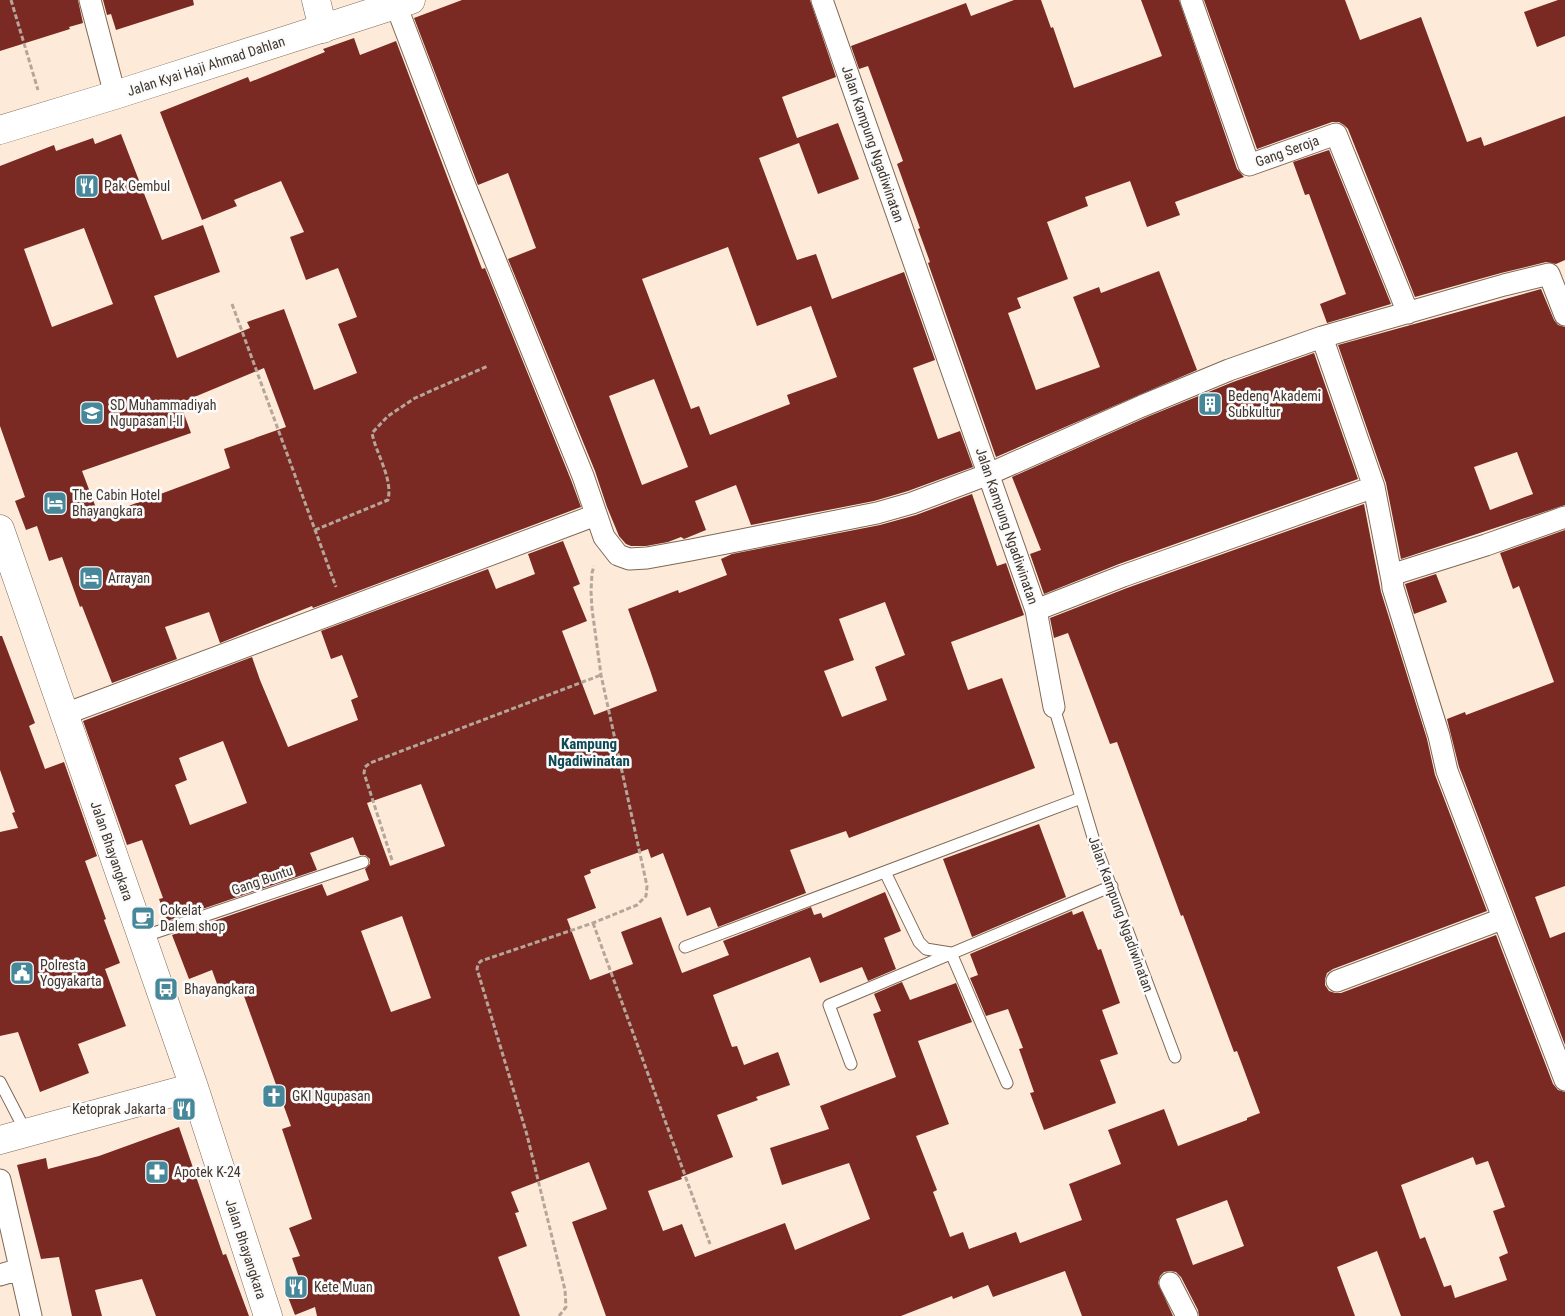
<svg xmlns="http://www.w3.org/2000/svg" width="1565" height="1316" font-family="'Roboto Condensed',sans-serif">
<rect width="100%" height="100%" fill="#feead9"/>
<path fill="#7a2a23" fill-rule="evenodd" d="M0 0H78L83 23 69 27 70 29 0 51Z
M103 0H193L194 5 116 30 111 14 107 15Z
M462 0H810L836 77 782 97 797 138 838 123 859 179 818 194 799 143 759 158 797 260 816 254 832 299 904 272 935 360 913 368 938 439 960 431 973 467 908 491 874 501 751 525 736 485 695 501 706 530 684 539 681 537 668 542 646 546H631L626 544 619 536 607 507 595 471 508 259 536 248 508 173 478 185 414 18ZM728 247 757 326 811 306 837 377 787 395 790 404 710 435 699 406 691 409 642 279ZM654 379 688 467 642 485 609 396Z
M1014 0H1041L1051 28 1053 27 1074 88 1162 56 1141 0H1179L1237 169 1244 177 1175 202 1180 215 1147 227 1130 181 1085 197 1088 206 1047 222 1068 279 1017 298 1021 308 1008 313 1036 390 1100 367 1073 297 1099 287 1101 293 1159 271 1197 370 996 457 928 263 930 262 918 229 920 228 897 164 903 161 868 66 859 69 851 46 966 3 971 16Z
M1204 0H1345L1360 40 1421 17 1467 142 1481 137 1484 146 1565 116V260L1556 264 1546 262 1501 273 1415 297 1348 129 1344 125 1339 122H1332L1257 149Z
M1558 0H1565V36L1537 47 1524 12Z
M354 38 360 55 396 41 482 269 485 268 571 480 581 507 313 608 312 606 220 643 209 612 165 627 177 659 112 683 82 606 80 607 62 557 49 561 37 526 26 530 15 501 25 497 0 426V166L54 145 56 151 93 138 95 144 121 134 162 240 203 225 220 272 154 296 177 358 250 328 247 322 284 309 314 390 357 373 338 324 357 317 338 268 306 280 290 237 304 232 281 181 234 200 237 206 202 220 160 112 248 77 250 82 325 52 323 49ZM84 228 113 304 52 327 24 249ZM264 368 286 427 224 449 230 468 115 511 114 508 98 513 82 471 191 433 180 403Z
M1329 150 1391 304 1327 323 1320 304 1346 294 1309 194 1305 195 1293 162Z
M1541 289 1554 320 1558 325 1565 327V505L1401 559 1386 483 1338 345ZM1517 452 1533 494 1490 510 1474 467Z
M1314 353 1358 479 1119 564 1044 594 1030 554 1041 550 1012 477 1147 417 1233 382Z
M972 494 997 566 1006 563 1024 615 951 642 968 690 1002 678 1035 768 849 838 846 831 790 850 806 893 718 927 710 907 687 916 663 853 651 858 648 849 590 870 591 873 584 876 596 908 567 919 590 980 633 964 621 932 661 917 682 973 729 955 723 941 811 907 814 915 821 913 823 918 885 892 901 931 884 938 896 969 868 981 862 967 820 983 810 957 713 995 732 1047 737 1046 744 1065 778 1052 790 1085 756 1097 758 1100 717 1115 733 1157 681 1177 682 1179 648 1191 663 1231 682 1224 695 1257 785 1223 795 1250 870 1219 849 1163 782 1185 770 1148 829 1129 820 1106 896 1077 873 1014 881 1011 874 994 902 982 910 1000 956 983 972 1022 918 1041 949 1124 916 1136 937 1190 933 1192 950 1237 963 1232 969 1249 1016 1232 1020 1243 1082 1220 1069 1184 1121 1164 1108 1130 1164 1109 1178 1146 1247 1120V1118L1260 1113 1237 1051 1234 1052 1183 915 1181 916 1117 742 1110 744 1068 633 1054 638 1050 618 1127 588 1364 504 1381 592 1427 739 1435 775 1487 911 1333 969 1327 973 1325 979V985L1329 991 1335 993H1341L1496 935 1553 1084 1558 1090 1565 1092V1316H1401L1377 1251 1337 1267 1355 1316H1199L1198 1310 1181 1277 1176 1272 1170 1271 1164 1272 1160 1276 1158 1283 1173 1316H1082L1065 1271 993 1297 988 1285 953 1299 952 1296 901 1316H606L572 1222 607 1209 589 1162 511 1192 519 1212 515 1213 527 1246 498 1257 520 1316H317L315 1307 295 1315 286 1292 302 1286 292 1258 300 1256 289 1228 312 1219 282 1129 291 1126 240 985 220 992 212 970 189 979 172 935 322 884 327 896 369 880 365 869 370 864V859L365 855H360L353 837 310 853 317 870 167 921 159 899 163 898 142 840 127 845 83 721 252 657 260 680 288 747 358 720 351 700 358 697 342 655 331 659 321 631 488 569 496 589 535 574 528 554 563 541 580 584 573 587 587 621 562 631 594 715 657 691 650 670 628 609 678 590 679 593 727 575 721 559 732 554 880 525 916 515ZM885 602 905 655 875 667 887 700 842 717 824 671 854 660 839 619ZM223 741 247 803 190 825 175 785 187 780 179 758ZM421 784 445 846 390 866 367 803ZM402 916 431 998 391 1012 361 931ZM1473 1157 1476 1165 1488 1161 1505 1207 1493 1211 1508 1253 1499 1257 1507 1280 1455 1298 1451 1285 1444 1287 1425 1237 1420 1239 1401 1185ZM1227 1200 1244 1246 1193 1265 1176 1219Z
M1565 530V886L1535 897 1550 938 1565 932V1045L1459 767 1447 719 1465 712 1466 715 1554 682 1519 586 1513 589 1500 553Z
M1436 574 1447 602 1414 614 1405 584Z
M0 636H2L35 723 29 726 45 769 64 762 97 856 85 861 106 919 104 920 120 963 105 969 126 1026 78 1044 89 1073 40 1092 18 1032 0 1036V832L18 828 12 813 15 812 0 770Z
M1039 824 1066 897 972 937 943 859Z
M1072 911 1073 915 1083 911 1098 950 1101 949 1120 1003 1102 1010 1118 1054 1100 1060 1116 1103 1044 1130 1030 1093 1034 1092 1019 1049 1023 1048 1008 1009 986 1016 970 978 978 975 970 954Z
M179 1127 223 1255 226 1254 249 1316H156L142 1279 95 1290 102 1316H72L59 1257 41 1259 17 1165 46 1158 48 1169 99 1156Z"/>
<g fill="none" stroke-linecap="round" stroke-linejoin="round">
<g stroke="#7e6956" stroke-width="13">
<path id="lane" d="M1054 707 1095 844 1175 1057
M885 872 919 942 926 949 951 953 1007 1083
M142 937 363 862
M685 947 1081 798
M851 1064 829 1005 1112 886
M0 1082 26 1132"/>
</g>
<g stroke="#7e6956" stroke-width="23">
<path id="street" d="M90 0 115 95
M822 0 1036 610 1054 707
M1191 0 1249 165 1336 134 1408 313
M396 5 463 181 583 476 604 537 618 555 629 559 647 558 691 550 877 513 912 503 989 474 1142 406 1229 370 1322 337 1504 285 1549 274 1565 315
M1322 337 1374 487 1392 580
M1565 517 1486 545 1394 574 1392 577 1393 588 1439 736 1447 771 1565 1080
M1036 610 1123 576 1374 487
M65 714 596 515
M1337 981 1502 919
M0 1180 31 1316
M0 1275 20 1269
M1170 1283 1187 1316"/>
</g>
<g stroke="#7e6956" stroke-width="29">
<path id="secondary" d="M316 0 323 29
M0 529 194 1087 268 1316
M0 1140 194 1087"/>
</g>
<g stroke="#7e6956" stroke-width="29">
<path id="primary" d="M0 130 115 95 411 0"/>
</g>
<path stroke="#b6a699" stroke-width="3" stroke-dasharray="5 2.5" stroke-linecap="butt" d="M11 0 38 90
M232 304 336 587
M315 530 388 500C393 478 376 454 372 433L388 416 415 398 488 366
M392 860 364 773 365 767 370 763 601 675
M593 923 710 1244
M559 1316 566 1307 565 1290 527 1135 477 969 478 964 481 961 593 923 637 905 646 896 647 886 601 675 592 609 591 591 592 573 594 566"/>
<use href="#lane" stroke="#fff" stroke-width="11"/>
<use href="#street" stroke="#fff" stroke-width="21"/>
<use href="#secondary" stroke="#fff" stroke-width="28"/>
<use href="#primary" stroke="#fff" stroke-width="28"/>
</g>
<defs>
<g id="restaurant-square" transform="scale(1.25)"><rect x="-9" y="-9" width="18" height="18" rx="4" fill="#468899" stroke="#fbfbfb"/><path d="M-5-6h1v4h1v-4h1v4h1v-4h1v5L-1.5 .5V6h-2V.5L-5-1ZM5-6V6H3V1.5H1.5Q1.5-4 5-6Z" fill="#fff"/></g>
<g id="building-square" transform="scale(1.25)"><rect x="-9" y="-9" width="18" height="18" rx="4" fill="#468899" stroke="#fbfbfb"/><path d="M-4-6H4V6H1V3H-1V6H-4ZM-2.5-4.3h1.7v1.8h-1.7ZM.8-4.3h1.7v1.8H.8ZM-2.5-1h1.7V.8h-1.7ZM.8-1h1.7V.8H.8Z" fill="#fff"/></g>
<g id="school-square" transform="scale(1.25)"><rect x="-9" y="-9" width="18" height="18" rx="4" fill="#468899" stroke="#fbfbfb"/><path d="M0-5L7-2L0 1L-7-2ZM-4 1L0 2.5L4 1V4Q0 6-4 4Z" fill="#fff"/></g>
<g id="hotel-square" transform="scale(1.25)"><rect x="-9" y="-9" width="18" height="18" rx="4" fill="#468899" stroke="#fbfbfb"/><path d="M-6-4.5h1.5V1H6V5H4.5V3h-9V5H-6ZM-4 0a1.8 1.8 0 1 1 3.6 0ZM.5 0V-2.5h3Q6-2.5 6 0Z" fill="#fff"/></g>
<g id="cafe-square" transform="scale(1.25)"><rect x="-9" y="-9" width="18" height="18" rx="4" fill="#468899" stroke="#fbfbfb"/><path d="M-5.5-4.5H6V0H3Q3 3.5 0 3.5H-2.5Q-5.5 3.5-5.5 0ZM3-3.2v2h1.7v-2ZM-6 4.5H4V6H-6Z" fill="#fff"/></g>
<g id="civic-square" transform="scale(1.25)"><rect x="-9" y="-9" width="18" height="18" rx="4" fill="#468899" stroke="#fbfbfb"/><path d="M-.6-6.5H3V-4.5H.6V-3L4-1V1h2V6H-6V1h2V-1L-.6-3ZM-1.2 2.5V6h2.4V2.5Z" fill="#fff"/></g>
<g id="bus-square" transform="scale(1.25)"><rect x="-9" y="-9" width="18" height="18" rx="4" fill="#468899" stroke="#fbfbfb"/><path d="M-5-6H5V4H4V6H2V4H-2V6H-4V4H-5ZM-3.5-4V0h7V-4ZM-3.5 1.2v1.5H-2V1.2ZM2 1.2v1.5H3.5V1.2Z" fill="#fff"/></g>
<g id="church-square" transform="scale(1.25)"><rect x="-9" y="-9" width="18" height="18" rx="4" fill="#468899" stroke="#fbfbfb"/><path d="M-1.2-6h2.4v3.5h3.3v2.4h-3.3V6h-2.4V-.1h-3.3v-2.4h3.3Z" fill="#fff"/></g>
<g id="pharmacy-square" transform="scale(1.25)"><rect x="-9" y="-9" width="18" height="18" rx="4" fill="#468899" stroke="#fbfbfb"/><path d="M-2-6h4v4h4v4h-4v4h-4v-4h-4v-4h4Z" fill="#fff"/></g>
</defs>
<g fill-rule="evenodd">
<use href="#restaurant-square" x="87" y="186"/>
<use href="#building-square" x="1210" y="404"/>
<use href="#school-square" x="92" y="413"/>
<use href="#hotel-square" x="55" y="503"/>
<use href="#hotel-square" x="91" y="578"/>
<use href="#cafe-square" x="143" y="918"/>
<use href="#civic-square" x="22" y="973"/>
<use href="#bus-square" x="166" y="989"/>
<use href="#church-square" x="274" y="1096"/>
<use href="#restaurant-square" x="184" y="1109"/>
<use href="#pharmacy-square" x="157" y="1172"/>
<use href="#restaurant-square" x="296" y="1287"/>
</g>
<g text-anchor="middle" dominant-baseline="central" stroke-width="5" stroke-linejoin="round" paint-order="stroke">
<g font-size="14" fill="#41372f" stroke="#fbfbfb">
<text transform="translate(206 66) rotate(-18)">Jalan Kyai Haji Ahmad Dahlan</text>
<text transform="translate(873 144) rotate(71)">Jalan Kampung Ngadiwinatan</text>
<text transform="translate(1287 151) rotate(-20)">Gang Seroja</text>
<text transform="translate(1007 526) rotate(71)">Jalan Kampung Ngadiwinatan</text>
<text transform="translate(112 851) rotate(71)">Jalan Bhayangkara</text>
<text transform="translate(262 880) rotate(-19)">Gang Buntu</text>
<text transform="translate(1121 914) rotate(70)">Jalan Kampung Ngadiwinatan</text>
<text transform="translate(246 1249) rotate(72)">Jalan Bhayangkara</text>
</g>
<g font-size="14" fill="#41372f" stroke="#fbfbfb" text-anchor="start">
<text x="104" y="186">Pak Gembul</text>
<text x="1228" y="396">Bedeng Akademi<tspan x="1228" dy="16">Subkultur</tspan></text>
<text x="110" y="405">SD Muhammadiyah<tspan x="110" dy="16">Ngupasan I-II</tspan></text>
<text x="72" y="495">The Cabin Hotel<tspan x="72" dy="16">Bhayangkara</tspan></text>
<text x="108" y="578">Arrayan</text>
<text x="160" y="910">Cokelat<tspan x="160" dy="16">Dalem shop</tspan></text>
<text x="40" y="965">Polresta<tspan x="40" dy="16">Yogyakarta</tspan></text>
<text x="184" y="989">Bhayangkara</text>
<text x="292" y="1096">GKI Ngupasan</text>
<text x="166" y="1109" text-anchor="end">Ketoprak Jakarta</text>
<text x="174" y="1172">Apotek K-24</text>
<text x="314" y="1287">Kete Muan</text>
</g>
<g font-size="15" font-weight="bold" fill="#104a56" stroke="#fbfbfb">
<text x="589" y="744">Kampung<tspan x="589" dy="17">Ngadiwinatan</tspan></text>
</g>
</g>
</svg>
